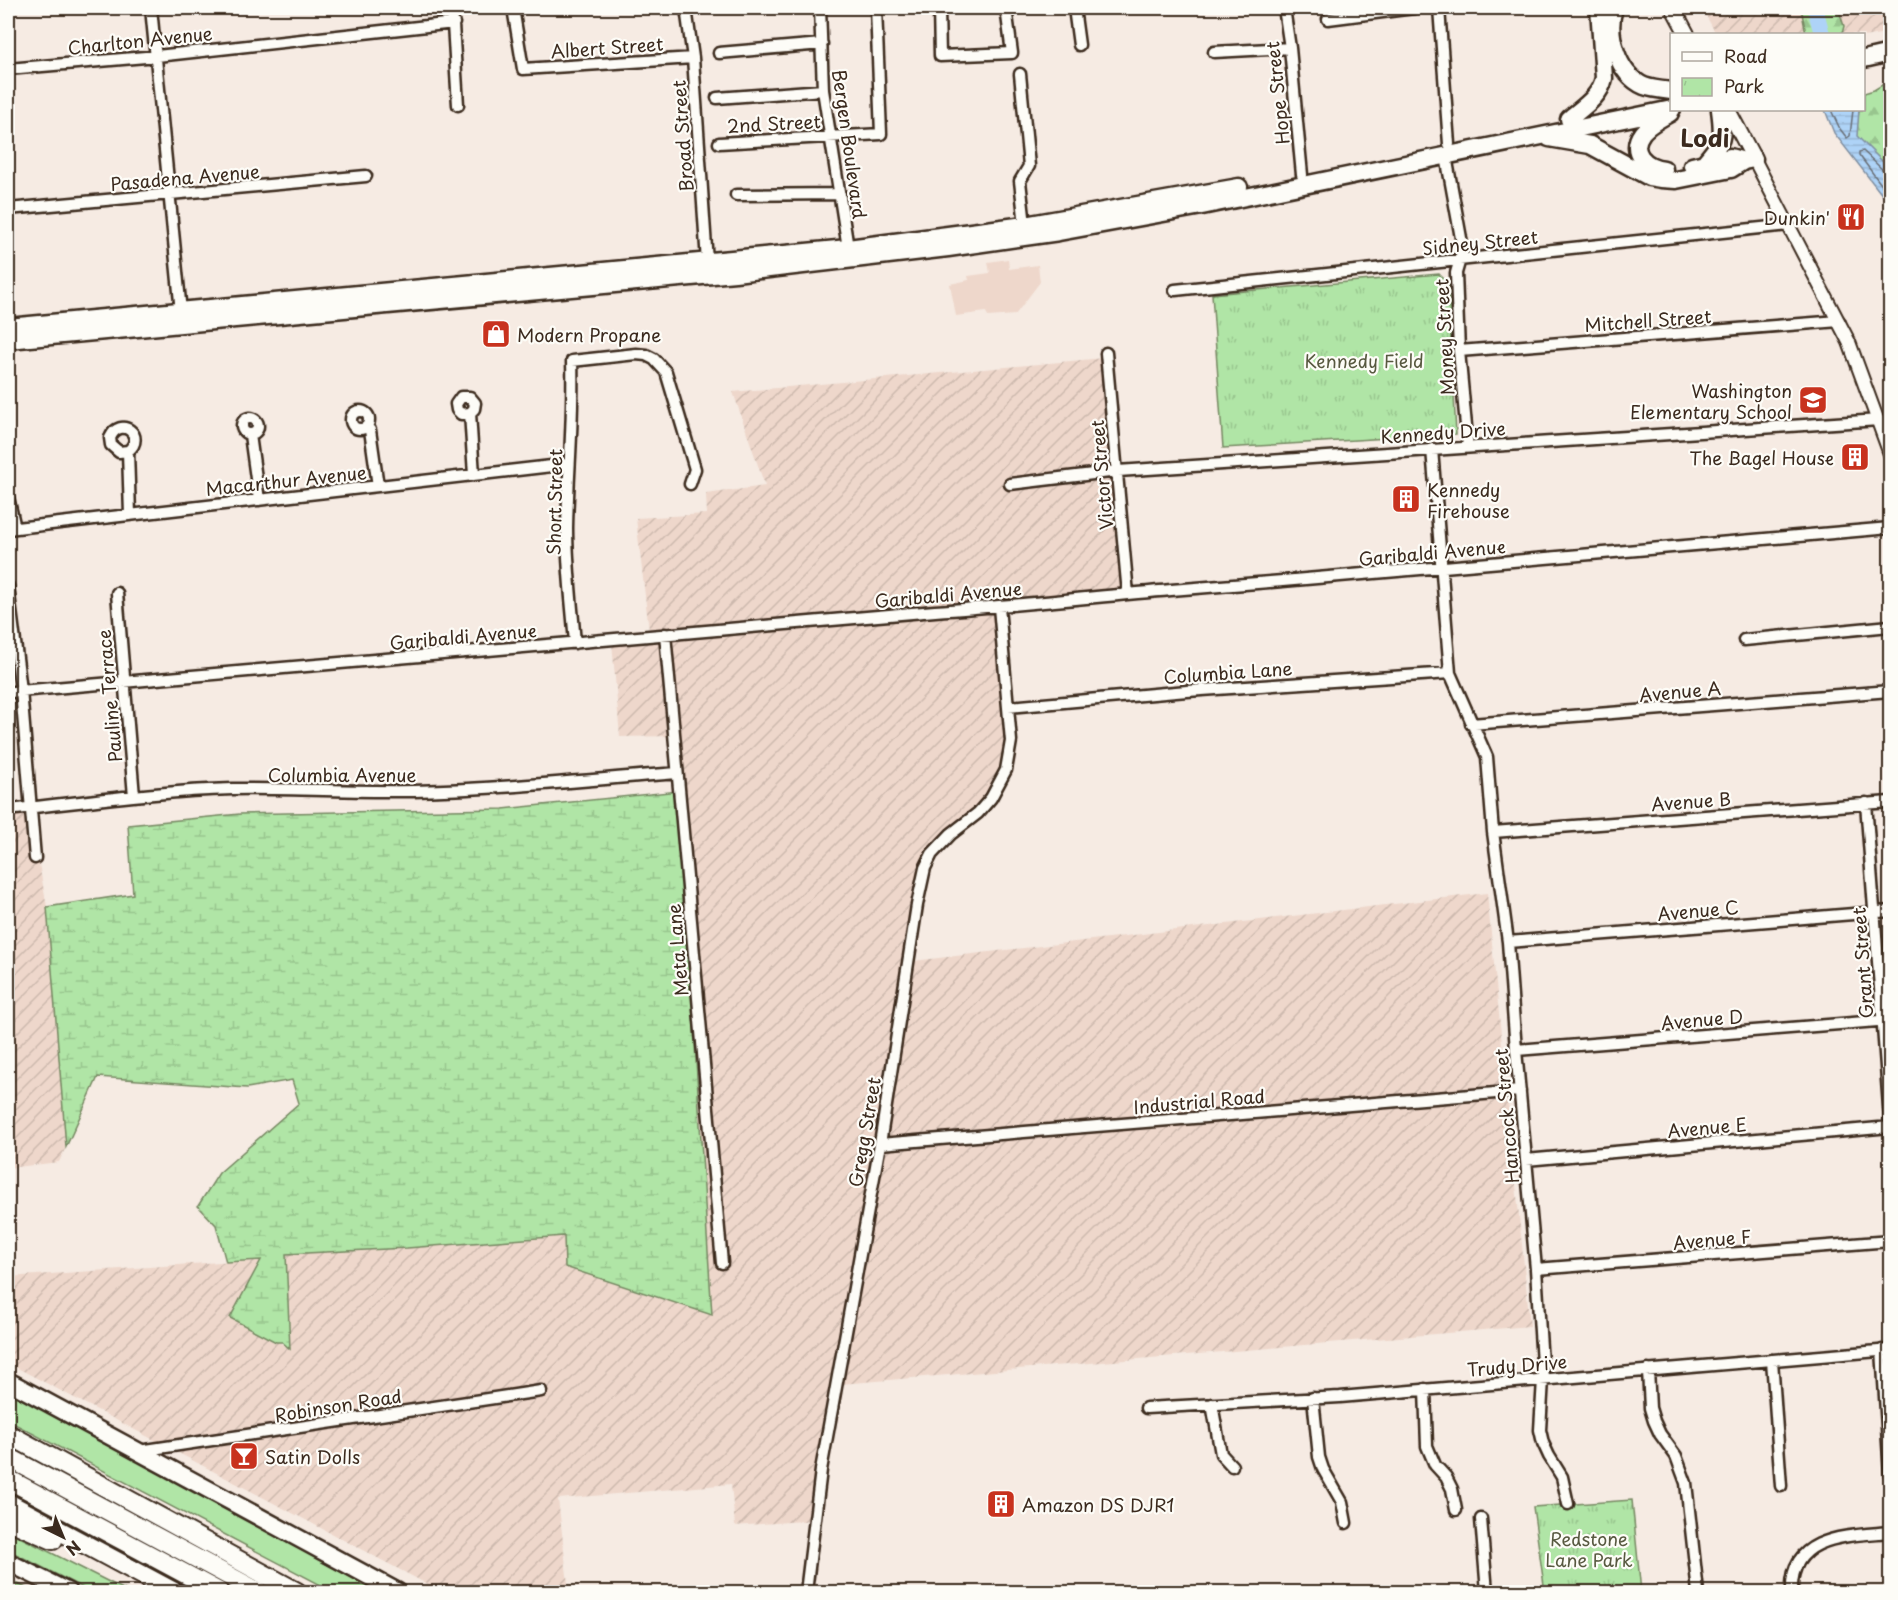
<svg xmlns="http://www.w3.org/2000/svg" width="1898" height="1600" font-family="'Playpen Sans',sans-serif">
<defs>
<pattern id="industrial-furrows" width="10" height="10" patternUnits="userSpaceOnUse" patternTransform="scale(1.5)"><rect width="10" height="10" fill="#eed7cb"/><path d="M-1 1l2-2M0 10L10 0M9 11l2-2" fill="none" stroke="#cdb9ae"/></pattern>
<pattern id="forest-firs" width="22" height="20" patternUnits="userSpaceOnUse" patternTransform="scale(1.5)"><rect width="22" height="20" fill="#b0e5a6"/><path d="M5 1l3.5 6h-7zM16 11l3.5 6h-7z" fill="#98c58e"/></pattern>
<pattern id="wetland-marsh" width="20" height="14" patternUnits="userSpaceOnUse" patternTransform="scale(1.5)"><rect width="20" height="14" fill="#b0e5a6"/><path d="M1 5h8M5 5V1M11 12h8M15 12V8" fill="none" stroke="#98c58e"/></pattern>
<pattern id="park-tufts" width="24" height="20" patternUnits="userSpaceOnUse" patternTransform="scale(1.5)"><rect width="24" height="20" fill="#b0e5a6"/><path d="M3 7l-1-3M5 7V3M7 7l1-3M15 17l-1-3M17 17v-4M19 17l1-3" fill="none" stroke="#98c58e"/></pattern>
<pattern id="water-rules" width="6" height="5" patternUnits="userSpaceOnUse" patternTransform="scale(1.5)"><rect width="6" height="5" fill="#aed3f7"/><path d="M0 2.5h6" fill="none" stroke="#97b5d3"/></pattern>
</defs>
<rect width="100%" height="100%" fill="#f6ebe3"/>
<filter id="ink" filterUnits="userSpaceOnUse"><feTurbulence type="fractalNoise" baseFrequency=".0167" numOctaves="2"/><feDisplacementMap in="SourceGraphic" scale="12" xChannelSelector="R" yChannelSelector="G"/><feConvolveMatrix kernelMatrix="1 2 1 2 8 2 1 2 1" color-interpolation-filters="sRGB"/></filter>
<g filter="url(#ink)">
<path fill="#eed7cb" d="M1008 259 1009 269 1038 265 1040 282 1015 315 988 317 986 312 956 316 950 284 969 280 968 276 990 273 988 262Z"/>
<path fill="url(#industrial-furrows)" d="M1702 8H1890V32L1864 37V34H1716Z
M1103 358 1129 596 1000 608 1008 739 1005 765 992 790 922 868 905 962 1487 893 1530 1326 841 1384 816 1520 735 1526 731 1484 558 1499 569 1592H442L8 1363V1277L262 1259 230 1318 290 1348 286 1254 407 1248 564 1236 711 1315 672 736 620 737 612 642 650 639 636 518 707 514 706 494 765 486 733 392Z
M29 810 47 907 66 1147 59 1162 8 1168V812Z"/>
<path fill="#b0e5a6" stroke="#768862" stroke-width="1.5" d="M8 1391 378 1592H334L9 1421 8 1420Z
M8 1531 129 1592H91L8 1550Z"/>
<path fill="url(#forest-firs)" stroke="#768862" stroke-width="1.5" d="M1801 8H1838L1844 26 1842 34H1806Z
M1887 82 1890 91V169L1856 136 1859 110H1864V93L1874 90Z
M8 1579 34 1592H8Z"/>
<path fill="url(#wetland-marsh)" stroke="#768862" stroke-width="1.5" d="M679 791 712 1315 565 1267 564 1236 407 1248 286 1254 290 1349 282 1342H276L230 1318 261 1260 226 1262 216 1225 198 1206 219 1173 299 1103 292 1080 247 1088 98 1077 66 1147 47 907 133 894 128 825 240 814 503 809Z"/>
<path fill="url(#park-tufts)" stroke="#768862" stroke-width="1.5" d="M1439 274 1448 283 1456 434 1223 448 1212 294Z
M1632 1500 1641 1592H1545L1533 1507Z"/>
<path fill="url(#water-rules)" stroke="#808fa0" stroke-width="1.5" d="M1825 110H1859L1857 136 1890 169V205L1834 133Z"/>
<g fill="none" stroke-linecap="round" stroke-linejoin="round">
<path stroke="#696e75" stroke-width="1.5" d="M1831 110 1840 129 1847 138 1850 136 1853 110
M1890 173 1884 171 1863 151 1859 152V155L1890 196"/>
<path stroke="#aed3f7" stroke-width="16" d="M1815 8 1822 34"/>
<g stroke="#3b2a1e" stroke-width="15">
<path id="minor" d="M151 8 181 312
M452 8 458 105
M513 8 523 69 693 58
M686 8 693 58 707 262
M820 8 823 90 848 248
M939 8 940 56 1012 53 1006 8
M1074 8 1079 45
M1284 8 1290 48 1302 175
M1439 8 1449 144
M1328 19 1414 8
M1214 52 1290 48
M719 53 822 44
M8 69 157 56 454 23
M1020 74 1029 166 1020 181 1025 225
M717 98 823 90
M719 143 881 134 876 8
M1446 156 1463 249 1456 273 1459 351 1468 447
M736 195 840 194
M8 209 366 176
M1175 290 1789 225
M1459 351 1839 321
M1106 353 1128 594
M351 420a9 9 0 1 1 18 0a9 9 0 1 1-18 0Z
M470 413 461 414 457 410 456 404 461 397H470L475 403 474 409 470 413 474 475
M242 426a8 8 0 1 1 16 0a8 8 0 1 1-16 0Z
M366 427 370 430 378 486
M250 435 259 500
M1432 449 1450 673 1487 757 1493 832 1508 942 1516 1050 1536 1269 1543 1379 1540 1430 1543 1443 1549 1456 1562 1477 1568 1504
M128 451 119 452 111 445 110 438C120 415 147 436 128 451L130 515
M1010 484 1118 471 1879 420
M8 497 15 528
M8 529 569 464
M8 586 21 690 35 858
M117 593 134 796
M665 634 722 1263
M1744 640 1890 626
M575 643C572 605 567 566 567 528 568 472 574 417 572 361L636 354 646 355 654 359 666 372 695 469 690 484
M8 692 935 611C1014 606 1092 597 1171 590 1411 571 1651 550 1890 528
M1008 707 1187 691 1450 673
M1471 724 1890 691
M1866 803 1890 1120
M8 810C83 802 158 791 233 789 293 788 354 792 414 791 502 789 589 780 676 773
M1493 832 1890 802
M1508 942 1890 911
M1516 1050 1890 1020
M880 1144 1520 1091
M1526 1160 1890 1127
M1536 1269 1890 1241
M1882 1350 1890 1475
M1772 1360 1781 1486
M1648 1370 1650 1408 1654 1421 1660 1434 1676 1456 1686 1483 1698 1592
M1425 1389 1427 1446 1435 1465 1446 1477 1452 1489 1456 1510
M1313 1398 1319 1457 1323 1469 1342 1502 1346 1523
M1212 1404 1221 1454 1232 1466
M1146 1408 1340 1397 1890 1350
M139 1451 541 1391
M1481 1519 1487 1592
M806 1592 821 1470 880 1144 917 905 925 868 932 854 951 834 978 813 991 798 1006 770 1011 741 999 607
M1792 1592C1789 1534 1850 1536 1890 1532"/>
</g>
<g stroke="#3b2a1e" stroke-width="16">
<path id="tertiary" d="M1754 159 1849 342 1890 454"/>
</g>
<g stroke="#3b2a1e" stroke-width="18">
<path id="secondary" d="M1673 8 1687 34
M1728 110 1754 159"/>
</g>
<g stroke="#3b2a1e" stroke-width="21">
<path id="trunk" d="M1614 8C1606 33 1617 74 1644 86 1652 89 1663 90 1672 91
M1864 59 1890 53
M1569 119C1583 107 1600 97 1604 78L1599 8
M1549 138 1590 145 1649 177 1661 179 1676 180 1731 169 1744 161 1754 159
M1704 163C1723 141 1724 139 1720 110
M1692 166 1730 157 1744 161
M1664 169C1646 167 1628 152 1642 133 1648 125 1661 118 1670 113
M8 327 848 248 1025 225 1239 187
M8 340 735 273 948 248 1059 232 1202 206 1672 109
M8 1381 398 1592
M8 1562 68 1592"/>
</g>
<g stroke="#3b2a1e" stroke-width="22">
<path id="motorway" d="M8 1434 297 1592
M8 1457 259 1592
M8 1479 219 1592
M8 1503 174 1592
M8 1520 53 1540"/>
</g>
<use href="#minor" stroke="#fdfcf7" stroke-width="10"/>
<use href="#tertiary" stroke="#fdfcf7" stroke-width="12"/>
<use href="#secondary" stroke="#fdfcf7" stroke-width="14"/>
<use href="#trunk" stroke="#fdfcf7" stroke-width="16"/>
<use href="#motorway" stroke="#fdfcf7" stroke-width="18"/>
</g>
</g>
<defs>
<g id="restaurant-square" transform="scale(1.5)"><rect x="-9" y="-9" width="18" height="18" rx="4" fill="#c8321e" stroke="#fdfcf7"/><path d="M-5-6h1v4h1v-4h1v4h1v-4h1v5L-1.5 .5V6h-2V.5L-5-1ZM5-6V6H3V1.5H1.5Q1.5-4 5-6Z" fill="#fff"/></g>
<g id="shop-square" transform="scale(1.5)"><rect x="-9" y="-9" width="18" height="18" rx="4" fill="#c8321e" stroke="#fdfcf7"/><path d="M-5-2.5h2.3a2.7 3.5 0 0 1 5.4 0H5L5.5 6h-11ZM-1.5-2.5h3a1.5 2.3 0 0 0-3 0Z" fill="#fff"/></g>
<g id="school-square" transform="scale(1.5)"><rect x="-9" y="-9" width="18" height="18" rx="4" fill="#c8321e" stroke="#fdfcf7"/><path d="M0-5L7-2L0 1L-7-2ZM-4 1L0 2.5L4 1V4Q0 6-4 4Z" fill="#fff"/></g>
<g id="building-square" transform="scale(1.5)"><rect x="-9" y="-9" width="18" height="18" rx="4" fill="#c8321e" stroke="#fdfcf7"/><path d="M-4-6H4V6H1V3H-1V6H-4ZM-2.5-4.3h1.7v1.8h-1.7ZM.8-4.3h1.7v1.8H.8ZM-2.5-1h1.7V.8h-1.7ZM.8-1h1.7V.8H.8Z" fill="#fff"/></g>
<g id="bar-square" transform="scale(1.5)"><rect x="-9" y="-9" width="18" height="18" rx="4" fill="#c8321e" stroke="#fdfcf7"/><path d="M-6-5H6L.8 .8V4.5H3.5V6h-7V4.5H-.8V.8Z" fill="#fff"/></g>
</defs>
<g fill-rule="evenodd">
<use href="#restaurant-square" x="1851" y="217"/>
<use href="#shop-square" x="496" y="334"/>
<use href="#school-square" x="1813" y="400"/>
<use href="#building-square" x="1855" y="457"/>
<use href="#building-square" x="1406" y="499"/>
<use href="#bar-square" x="244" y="1456"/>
<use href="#building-square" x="1001" y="1504"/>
</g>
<g text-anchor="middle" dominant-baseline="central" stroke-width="4.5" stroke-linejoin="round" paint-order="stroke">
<g font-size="18" fill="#3b2a1e" stroke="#fdfcf7">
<text transform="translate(140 40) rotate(-6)">Charlton Avenue</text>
<text transform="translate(607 47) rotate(-4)">Albert Street</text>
<text transform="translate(1277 93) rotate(-96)">Hope Street</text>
<text transform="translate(774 123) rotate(-3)">2nd Street</text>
<text transform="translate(682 136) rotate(-94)">Broad Street</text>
<text transform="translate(850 144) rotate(82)">Bergen Boulevard</text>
<text transform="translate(185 177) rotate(-5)">Pasadena Avenue</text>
<text transform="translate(1480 242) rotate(-6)">Sidney Street</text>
<text transform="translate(1648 320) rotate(-4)">Mitchell Street</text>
<text transform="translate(1444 337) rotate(-93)">Money Street</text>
<text transform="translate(1443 432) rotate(-4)">Kennedy Drive</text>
<text transform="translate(1101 475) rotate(-95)">Victor Street</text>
<text transform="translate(286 480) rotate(-6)">Macarthur Avenue</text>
<text transform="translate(554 502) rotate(-89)">Short Street</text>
<text transform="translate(1432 552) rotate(-5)">Garibaldi Avenue</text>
<text transform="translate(948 594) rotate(-5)">Garibaldi Avenue</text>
<text transform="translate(463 636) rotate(-5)">Garibaldi Avenue</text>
<text transform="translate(1228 672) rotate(-4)">Columbia Lane</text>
<text transform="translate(1680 691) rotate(-5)">Avenue A</text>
<text transform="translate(109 696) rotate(-95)">Pauline Terrace</text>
<text x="342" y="774">Columbia Avenue</text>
<text transform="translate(1691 801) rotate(-4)">Avenue B</text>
<text transform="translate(1698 910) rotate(-5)">Avenue C</text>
<text transform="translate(677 950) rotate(-95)">Meta Lane</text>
<text transform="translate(1862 963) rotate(-94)">Grant Street</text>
<text transform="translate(1702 1019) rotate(-5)">Avenue D</text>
<text transform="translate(1199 1101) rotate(-5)">Industrial Road</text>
<text transform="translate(1506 1116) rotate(-95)">Hancock Street</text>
<text transform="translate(1707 1127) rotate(-5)">Avenue E</text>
<text transform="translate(864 1132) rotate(-80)">Gregg Street</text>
<text transform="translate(1712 1239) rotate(-5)">Avenue F</text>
<text transform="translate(1517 1365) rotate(-5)">Trudy Drive</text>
<text transform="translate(338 1405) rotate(-9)">Robinson Road</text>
</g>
<g font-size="18" fill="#3b2a1e" stroke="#fdfcf7" text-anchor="start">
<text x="1830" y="217" text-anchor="end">Dunkin'</text>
<text x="517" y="334">Modern Propane</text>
<text x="1792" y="390" text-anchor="end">Washington<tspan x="1792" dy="21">Elementary School</tspan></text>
<text x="1834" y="457" text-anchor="end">The Bagel House</text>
<text x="1427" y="489">Kennedy<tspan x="1427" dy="21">Firehouse</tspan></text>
<text x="265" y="1456">Satin Dolls</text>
<text x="1022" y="1504">Amazon DS DJR1</text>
</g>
<g font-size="18" fill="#585940" stroke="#fdfcf7">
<text x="1364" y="360">Kennedy Field</text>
<text x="1589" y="1538">Redstone<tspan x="1589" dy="21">Lane Park</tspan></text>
</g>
<g font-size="24" font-weight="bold" fill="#3b2a1e" stroke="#fdfcf7">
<text x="1705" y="137">Lodi</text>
</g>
</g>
<rect width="1898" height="1600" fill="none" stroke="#fdfcf7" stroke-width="30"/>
<rect x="15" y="15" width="1868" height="1570" fill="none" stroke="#3b2a1e" stroke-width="2" filter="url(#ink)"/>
<rect x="1670" y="33" width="195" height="78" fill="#fdfcf7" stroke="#afa8a0" stroke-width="1.5"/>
<rect x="1682" y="52" width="30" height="9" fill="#fdfcf7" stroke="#afa8a0" stroke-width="1.5"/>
<text x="1724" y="63" font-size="18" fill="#3b2a1e">Road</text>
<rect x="1682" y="78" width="30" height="18" fill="url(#park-tufts)" stroke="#afa8a0" stroke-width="1.5"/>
<text x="1724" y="93" font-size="18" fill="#3b2a1e">Park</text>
<g transform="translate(63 1537) rotate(137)" stroke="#fdfcf7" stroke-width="4.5" paint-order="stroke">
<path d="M0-4.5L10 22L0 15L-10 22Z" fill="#3b2a1e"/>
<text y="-9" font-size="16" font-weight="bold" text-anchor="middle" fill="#3b2a1e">N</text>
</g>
</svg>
